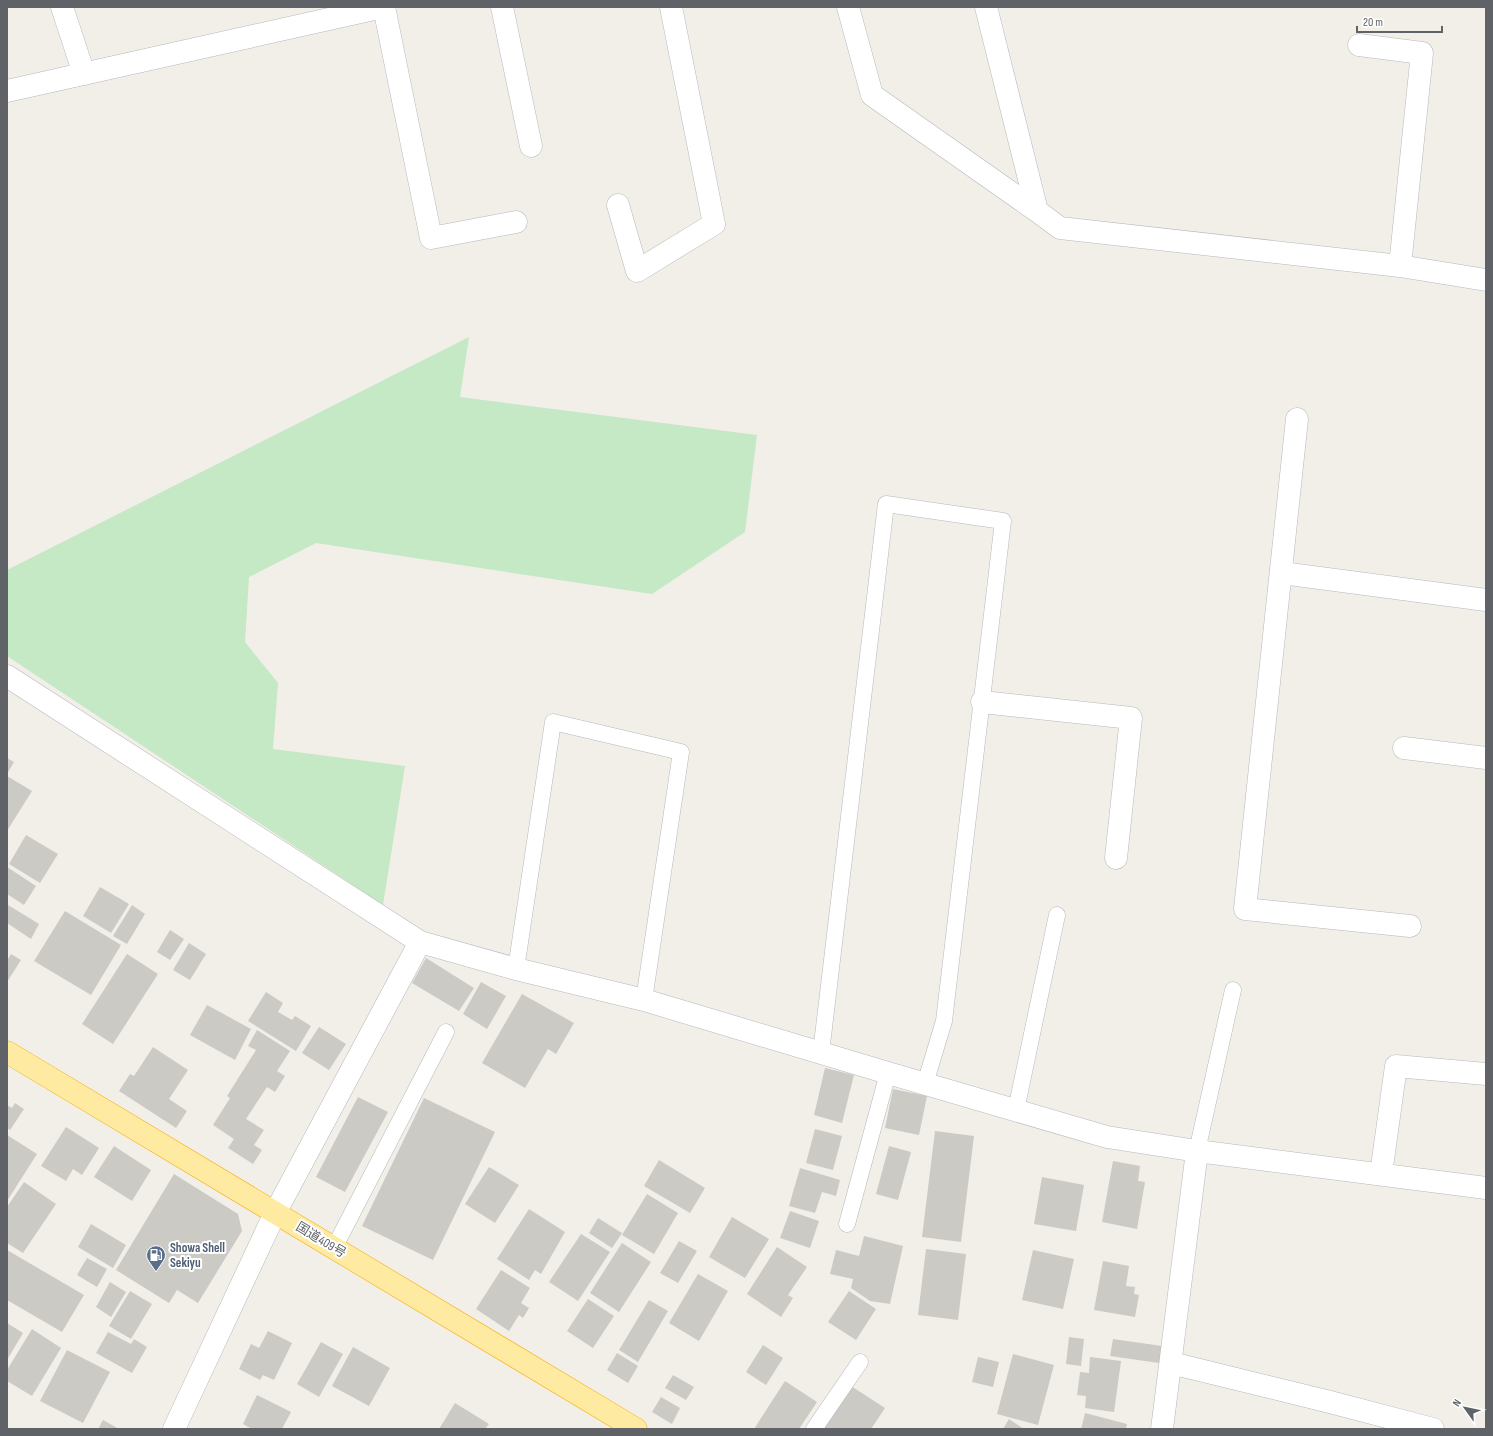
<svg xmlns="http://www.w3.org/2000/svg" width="1493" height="1436" font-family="'Sofia Sans Condensed','Noto Sans JP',sans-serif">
<rect width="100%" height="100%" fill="#f1efe8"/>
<path fill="#c5e8c5" d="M469 337 460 397 757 435 745 532 652 594 316 543 249 577 245 642 278 683 273 749 405 766 383 905 7 656V570Z"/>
<path fill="#cccac5" d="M7 758 14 762 7 774Z
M7 776 32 791 7 831Z
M26 835 58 854 40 883 9 864Z
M7 867 36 886 24 905 7 894Z
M100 887 129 904 111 933 83 916Z
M8 905 39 924 31 939 7 923Z
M132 905 145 914 127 944 113 936Z
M65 911 121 945 91 995 34 961Z
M170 930 184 939 170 960 157 952Z
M189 943 206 954 190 980 173 970Z
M11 954 21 960 7 982V961Z
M127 954 158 974 113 1044 82 1024Z
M426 958 474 988 459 1011 412 983Z
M481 982 506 996 487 1029 463 1014Z
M266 992 283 1003 278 1012 292 1020 295 1016 311 1026 296 1051 248 1021Z
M522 994 574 1023 556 1054 548 1049 525 1088 482 1063Z
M207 1005 251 1029 235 1060 190 1035Z
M319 1027 346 1044 329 1070 302 1053Z
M257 1030 290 1051 277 1071 285 1076 275 1092 267 1087 246 1119 264 1130 254 1145 262 1150 253 1164 228 1148 234 1139 213 1125 230 1098 227 1096 256 1050 248 1046Z
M153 1047 188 1070 169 1099 187 1111 176 1128 119 1091 130 1074 134 1076Z
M825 1068 854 1075 842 1123 814 1115Z
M893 1089 927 1096 919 1135 885 1128Z
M358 1097 388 1112 345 1192 316 1177Z
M424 1098 495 1132 433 1260 362 1226Z
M15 1103 24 1109 10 1130 7 1128V1105L12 1108Z
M66 1127 99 1148 82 1175 73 1169 66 1181 41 1166Z
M815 1129 842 1136 833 1170 806 1163Z
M935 1131 974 1136 961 1242 922 1237Z
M7 1135 37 1154 7 1201Z
M114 1146 151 1170 132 1201 94 1177Z
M889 1146 911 1152 898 1200 876 1194Z
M659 1160 705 1188 690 1213 644 1186Z
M1113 1161 1140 1166 1138 1181 1145 1182 1137 1229 1102 1222Z
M489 1167 519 1185 495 1223 465 1204Z
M800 1168 840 1180 836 1196 822 1192 815 1213 789 1206Z
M174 1174 238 1214 242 1231 198 1303 177 1290 169 1303 116 1270Z
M1042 1177 1084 1185 1076 1231 1034 1224Z
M24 1182 56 1204 23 1253 7 1243V1207Z
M647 1194 678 1213 654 1254 622 1235Z
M529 1209 565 1232 541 1274 535 1270 529 1280 497 1259Z
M790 1211 819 1221 810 1248 780 1238Z
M732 1217 769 1239 745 1278 709 1257Z
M598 1218 622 1233 612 1248 589 1233Z
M91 1224 126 1245 113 1268 78 1247Z
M581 1234 610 1252 578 1301 549 1282Z
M864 1236 903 1246 890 1304 870 1301 851 1288 853 1279 830 1274 836 1250 859 1256Z
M679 1241 697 1251 678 1283 660 1273Z
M622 1243 651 1262 619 1312 590 1293Z
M777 1247 807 1267 788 1295 793 1298 781 1317 747 1294Z
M926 1249 966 1254 958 1320 918 1315Z
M7 1250 84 1295 62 1332 7 1300Z
M1033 1250 1074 1259 1063 1309 1022 1300Z
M87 1258 107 1269 97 1287 77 1275Z
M1103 1261 1129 1266 1126 1286 1135 1287 1134 1294 1139 1295 1135 1317 1094 1310Z
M501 1270 530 1288 521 1303 529 1308 523 1318 519 1315 509 1331 476 1309Z
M698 1274 728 1291 699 1341 669 1323Z
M110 1282 126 1292 111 1317 96 1307Z
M130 1291 152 1304 131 1339 109 1326Z
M849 1291 876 1309 856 1340 828 1322Z
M588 1299 614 1316 593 1348 567 1331Z
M649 1300 668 1311 638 1362 619 1350Z
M7 1323 23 1333 7 1360Z
M32 1329 61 1348 32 1396 7 1381V1370Z
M268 1331 292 1343 274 1380 263 1375 260 1380 239 1369 251 1344 259 1348Z
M108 1332 131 1344 134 1339 147 1347 132 1373 96 1353Z
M1069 1337 1084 1339 1081 1366 1066 1364Z
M1113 1339 1162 1346 1159 1363 1110 1356Z
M321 1342 343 1354 319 1397 297 1384Z
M763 1345 783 1358 766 1385 746 1372Z
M353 1347 390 1368 369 1406 332 1386Z
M67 1350 110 1372 83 1423 40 1401Z
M617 1353 638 1366 628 1383 607 1370Z
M1013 1354 1054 1365 1038 1425 997 1414Z
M978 1357 999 1362 993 1387 972 1382Z
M1090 1357 1121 1361 1114 1412 1085 1408 1086 1396 1077 1395 1080 1372 1089 1373Z
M673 1375 694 1387 686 1400 665 1388Z
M785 1381 817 1402 799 1429H754Z
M851 1386 885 1408 871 1429H822Z
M257 1395 291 1412 282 1429H252L243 1424Z
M661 1397 680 1408 672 1424 652 1412Z
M455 1403 489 1424 485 1429H439Z
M1085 1413 1127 1424 1126 1429H1081Z
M1009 1419 1024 1429H1003Z
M103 1420 119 1429H98Z"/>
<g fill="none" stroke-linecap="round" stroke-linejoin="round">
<g stroke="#b5b8bc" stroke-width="17">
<path id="service" d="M516 969 553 722 681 752 644 1000
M821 1053 886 504 1003 521 944 1021 925 1084
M1016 1110 1057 915
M1197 1151 1233 990
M847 1224 888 1073
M334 1248 446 1032
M814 1429 860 1362"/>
</g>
<g stroke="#b5b8bc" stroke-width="23">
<path id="minor" d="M62 7 84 74
M384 7 431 238 516 222
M502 7 531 146
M848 7 872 95 1037 211
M986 7 1037 211 1060 228 1400 266 1486 280
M1359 45 1422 53 1400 266
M7 91 383 7
M618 205 637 271 714 224 671 7
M1297 419 1245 909 1410 926
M1282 573 1486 600
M7 676 420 942 516 969 644 1000 888 1073 1107 1137 1197 1151 1486 1188
M982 702 1131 718 1116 858
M1404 748 1486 758
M1381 1174 1396 1066 1486 1074
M275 1213 420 942
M1171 1363 1330 1402 1433 1429
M1162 1429 1197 1151"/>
</g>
<g stroke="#b5b8bc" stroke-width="23">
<path id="tertiary" d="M174 1429 275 1213"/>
</g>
<g stroke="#f9ab00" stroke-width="23">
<path id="trunk" d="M7 1052 636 1429"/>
</g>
<use href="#service" stroke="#fff" stroke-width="16"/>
<use href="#minor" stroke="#fff" stroke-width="22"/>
<use href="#tertiary" stroke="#fff" stroke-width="22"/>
<use href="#trunk" stroke="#feeaa1" stroke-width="22"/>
</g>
<defs>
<g id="fuel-pin" transform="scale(1)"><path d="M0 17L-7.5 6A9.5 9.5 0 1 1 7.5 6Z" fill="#5c6f8a" stroke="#fff"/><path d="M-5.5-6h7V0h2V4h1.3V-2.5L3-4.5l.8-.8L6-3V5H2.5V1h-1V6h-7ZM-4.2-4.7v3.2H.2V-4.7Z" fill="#fff"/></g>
</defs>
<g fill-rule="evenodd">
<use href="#fuel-pin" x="156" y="1255"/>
</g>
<g text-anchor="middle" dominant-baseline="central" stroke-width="4" stroke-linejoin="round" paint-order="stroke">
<g font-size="13" fill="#5f6368" stroke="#fff">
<text transform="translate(321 1240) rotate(31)">国道409号</text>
</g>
<g font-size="13" font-weight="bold" fill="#4e5e75" stroke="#fff" text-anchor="start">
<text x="170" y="1248">Showa Shell<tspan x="170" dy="15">Sekiyu</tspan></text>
</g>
</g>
<rect width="1493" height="1436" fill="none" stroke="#5f6368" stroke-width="16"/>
<g transform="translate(1465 1408) rotate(303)" stroke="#ffffff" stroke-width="3" paint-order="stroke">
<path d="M0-3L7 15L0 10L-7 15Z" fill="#5f6368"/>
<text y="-6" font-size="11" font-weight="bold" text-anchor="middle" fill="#5f6368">N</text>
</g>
<path d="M1357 26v6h85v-6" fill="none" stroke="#5f6368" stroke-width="2"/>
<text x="1363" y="26" font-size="12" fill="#5f6368" stroke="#ffffff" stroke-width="3" paint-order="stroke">20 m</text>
</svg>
